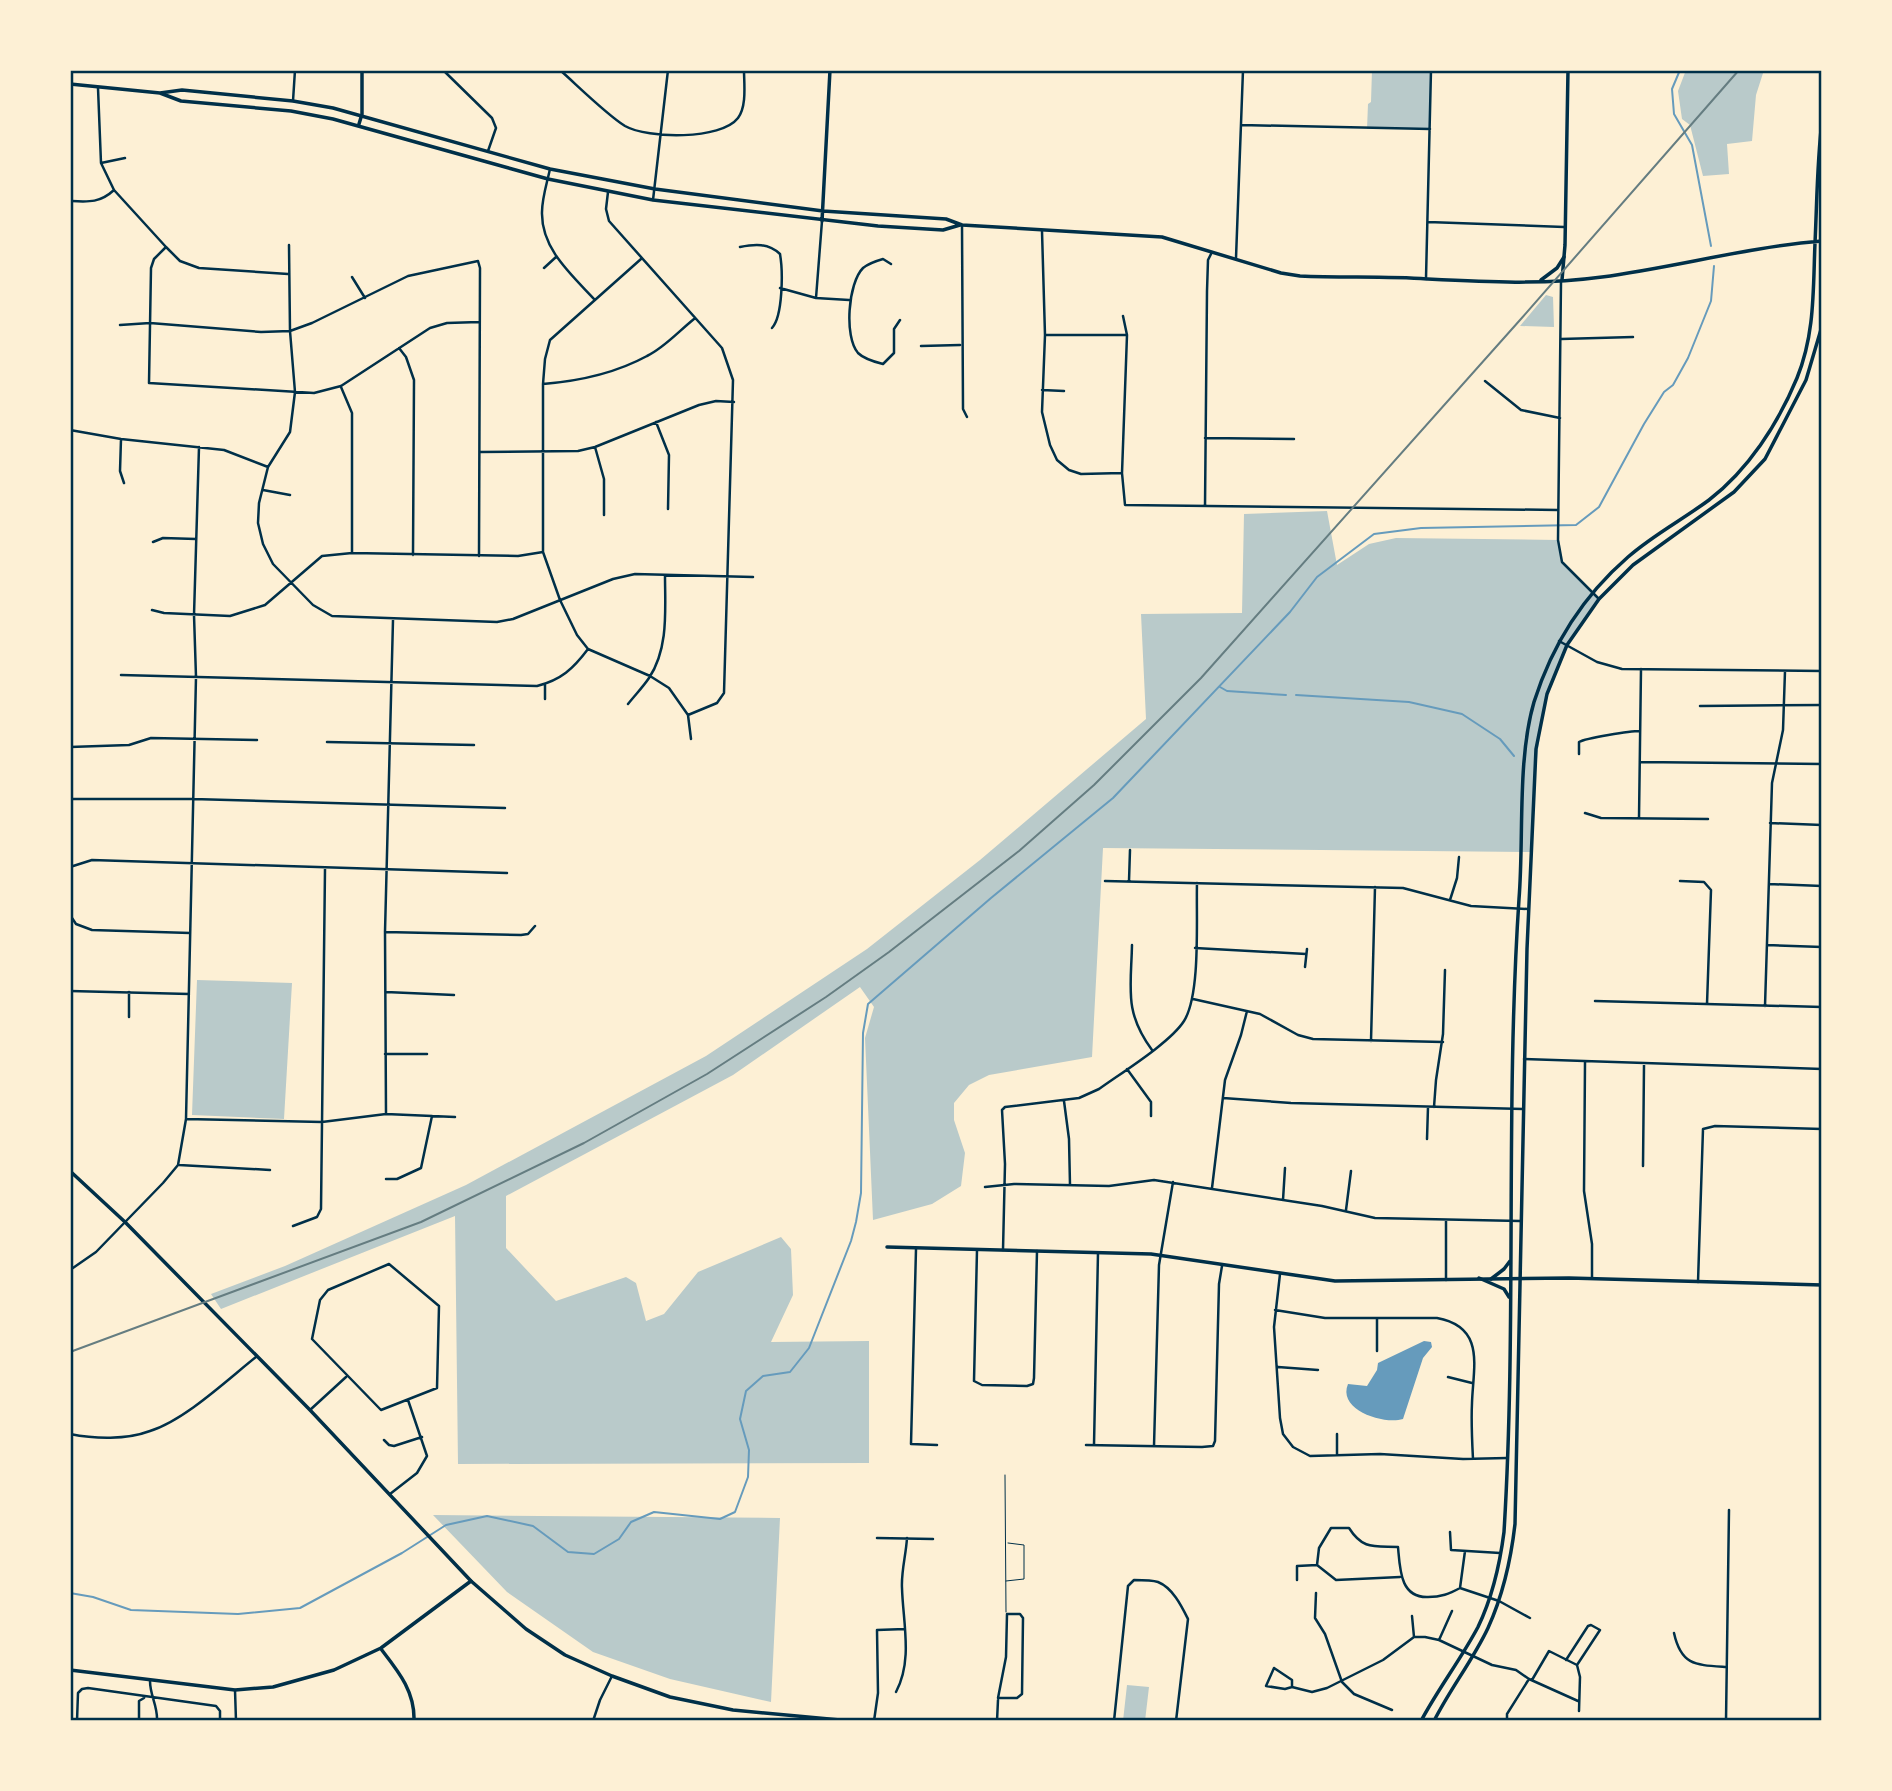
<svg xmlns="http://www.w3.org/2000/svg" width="1892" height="1791" font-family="'Zilla Slab',serif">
<rect width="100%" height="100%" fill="#fdf0d5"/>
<path fill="#b9caca" d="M1372 70H1431L1430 129H1367L1368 104 1371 102Z
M1686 70H1764L1756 95 1752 141 1727 144 1729 174 1703 176 1690 125 1682 119 1678 91Z
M1546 295 1553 297 1554 327 1520 326Z
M1327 511 1337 565 1369 544 1396 538 1558 540 1562 562 1599 599C1588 615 1574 631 1565 648 1535 712 1535 783 1531 852L1103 848 1092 1057 989 1075 969 1085 954 1103V1120L965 1153 961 1186 932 1204 873 1220 865 1038 874 1007 860 987 733 1075 506 1196V1248L556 1301 626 1277 636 1283 646 1321 664 1314 698 1272 781 1237 791 1249 793 1295 771 1342 869 1341V1463L458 1464 455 1216 221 1309 211 1294 285 1266 466 1185 706 1056 867 949 980 860 1146 719 1141 614 1242 613 1244 514Z
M197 980 292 983 284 1119 192 1115Z
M433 1515 780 1518 771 1702 670 1679 593 1652 507 1592Z
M1127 1685 1149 1687 1145 1721H1123Z"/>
<path fill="#669bbc" d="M1424 1341 1431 1342 1432 1347 1423 1358 1403 1419C1384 1425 1337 1410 1348 1384L1367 1386 1377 1370 1378 1363Z"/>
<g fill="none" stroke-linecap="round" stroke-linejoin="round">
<path stroke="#669bbc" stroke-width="2" d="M1680 70 1672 89 1674 114 1692 145 1711 246
M1220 687 1227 691 1286 695
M1296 695 1409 702 1462 714 1500 739 1514 756
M70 1593 93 1597 131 1610 238 1614 300 1608 402 1553 446 1525 487 1516 533 1526 568 1552 594 1554 619 1539 631 1522 654 1512 720 1519 735 1512 748 1477 749 1450 740 1419 746 1391 763 1376 790 1372 809 1348 851 1241 856 1222 861 1193 863 1033 868 1004 991 898 1113 798 1290 612 1317 577 1374 534 1421 528 1576 525 1599 507 1644 424 1664 392 1673 385 1688 358 1711 301 1714 266"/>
<path stroke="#003049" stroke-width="1" d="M1005 1475 1006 1612
M1006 1581 1024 1579V1545L1008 1543"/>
<path stroke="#003049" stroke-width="2.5" d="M443 70 492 118 496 128 488 151
M560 70C578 86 606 114 625 126 648 139 721 140 738 118 747 106 744 84 744 70
M98 88 101 163 114 190 166 247 180 261 199 268 288 274
M293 101 295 70
M1241 125 1430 129
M101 163 125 158
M550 169C547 183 542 198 542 212 541 249 572 275 595 300
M608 192 606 209 609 221 722 348 733 380 724 693 717 703 688 715
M653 200 668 70
M70 201C89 202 100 203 114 190
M1428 222 1564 227
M962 225 963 409 967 417
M1042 231 1045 335 1042 412 1050 445 1057 460 1069 470 1081 474 1122 473
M289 245 290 331 295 392 290 432 268 467 259 503 258 523 263 544 273 564 313 605 332 616 497 622 513 619 613 579 635 574 753 577
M166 247 154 259 151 268 149 383 314 393 341 386 430 328 447 323 479 322
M740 247C755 244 768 243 780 254 783 271 783 316 772 328
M1236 258 1243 70
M641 259 550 340 545 359 543 384V552L560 600 577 635 588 649 650 676 669 688 688 715 691 739
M891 264 883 259C876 261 869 263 863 268 848 283 844 337 858 353 864 359 875 362 883 364L894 353V329L900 320
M544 268 556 257
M352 277 365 298
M1426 278 1431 70
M1561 282 1558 540 1562 562 1599 599
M780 288 816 298 849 300
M816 298 822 221
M1123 316 1127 335 1122 473 1125 505 1558 510
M120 325 150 323 261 332 290 331 312 323 408 276 478 261 480 268 479 556
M1045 335H1127
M1561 339 1633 337
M921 346 960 345
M399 348 406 357 414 380 413 555
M1485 381 1521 410 1560 418
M543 384C580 381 614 374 647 356 664 348 679 331 694 319
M341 387 352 413V553
M1042 390 1064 391
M656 422 669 455 668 509
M70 430 121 439 224 450 268 467
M1205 438 1294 439
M121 439 120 471 124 483
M595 447 604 479V515
M480 452 578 451 595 447 699 405 716 401 734 402
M263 490 290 495
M1205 506 1207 291 1208 260 1212 252
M153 542 163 538 196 539
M152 610 164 613 230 616 265 605 322 556 352 553 518 556 543 552
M1559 641 1597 662 1622 669 1822 671
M121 675 537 686C561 680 573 669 588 649
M545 685V699
M628 704C635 695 643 687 649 678 669 648 665 609 665 575
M1700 706 1822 705
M327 742 474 745
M70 747 129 745 151 738 257 740
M1579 754V742C1586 738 1630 731 1640 731
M1640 762 1822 764
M70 799H193L505 808
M1585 813 1601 818 1708 819
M1639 818 1641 669
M1770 823 1822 825
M70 867 92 860 507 873
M1105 881 1403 888 1471 906 1528 909
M1129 881 1130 850
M1680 881 1704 882 1711 890 1707 1004
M1769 884 1822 886
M1450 900 1457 878 1459 857
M70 915 76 924 92 930 190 933
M385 932 521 935 528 934 535 926
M1132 945C1131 989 1124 1012 1152 1050
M1767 945 1822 947
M1195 948 1306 954
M1305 967 1307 949
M70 991 189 994
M386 992 454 995
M1193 999 1260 1014 1298 1035 1313 1039 1443 1042
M1595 1001 1822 1007
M1765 1006 1772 783 1783 730 1785 671
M129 1017V992
M1371 1041 1375 887
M385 1054H427
M1524 1059 1822 1069
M1585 1062 1584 1191 1592 1244V1278
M1127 1069 1151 1102V1116
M1223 1098 1291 1103 1523 1109
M1064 1101 1069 1139 1070 1185
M1434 1107 1436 1080 1443 1034 1445 970
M386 1114 385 932 393 620
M186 1119 322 1122 386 1114 455 1117
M1427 1139 1428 1107
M179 1165 270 1170
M1643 1166 1644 1065
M386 1179H397L421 1168 432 1116
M985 1187 1014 1184 1109 1186 1154 1180 1322 1206 1375 1218 1520 1221
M1212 1188 1225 1080 1241 1035 1247 1011
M1283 1200 1285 1168
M1346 1210 1351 1171
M293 1226 317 1217 321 1209 325 869
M916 1249 911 1444 937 1445
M977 1250 974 1381 982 1385 1027 1386 1033 1384 1034 1378 1037 1251
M1003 1250 1005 1164 1002 1110 1005 1107 1079 1098 1099 1089C1121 1073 1170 1043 1184 1021 1201 994 1196 917 1197 883
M389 1264 439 1306 437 1388 381 1410 312 1339 320 1300 328 1290Z
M70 1270 96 1252 163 1183 178 1165 186 1119 196 677 194 615 199 447
M1280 1274 1274 1327 1280 1418 1283 1434 1293 1447 1310 1456 1380 1454 1463 1459 1507 1458
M1446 1280V1220
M1698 1282 1703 1129 1715 1126 1822 1129
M1275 1310 1325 1318H1437C1486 1327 1473 1367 1472 1403 1471 1422 1472 1440 1473 1459
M1377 1319V1351
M1278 1367 1318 1370
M1448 1377 1472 1383
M310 1410 346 1377
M70 1434C95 1439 126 1440 150 1431 185 1420 227 1380 256 1357
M1337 1434V1455
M384 1440 389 1445 394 1446 422 1437
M1086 1445 1202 1447 1213 1446 1215 1441 1219 1284 1222 1266
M1094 1445 1098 1253
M1154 1446 1159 1265 1173 1182
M390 1494 417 1473 427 1456 408 1400
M1450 1532 1451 1550 1500 1553
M877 1538 933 1539
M1317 1565 1319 1548 1331 1528H1349C1363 1550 1374 1546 1398 1547 1400 1569 1400 1598 1428 1597 1441 1597 1449 1594 1460 1588L1499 1601 1530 1618
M1317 1565 1336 1580 1400 1577
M1297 1580V1566L1317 1565
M1460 1588 1465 1551
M1316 1593 1315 1618 1325 1634 1342 1682 1354 1694 1392 1710
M1007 1614H1020L1023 1618 1022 1694 1017 1698H998L1006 1657Z
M1412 1616 1414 1637
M1674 1633C1681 1665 1695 1665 1725 1667
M1439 1640 1452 1611
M1566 1660 1588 1626 1591 1625 1600 1630 1577 1665 1580 1677 1579 1711
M1532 1680 1549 1651 1577 1665
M150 1681C150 1696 158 1706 157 1721
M1292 1687 1285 1689 1266 1686 1274 1668 1292 1680V1687L1312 1692 1327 1688 1383 1660 1414 1637H1425L1439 1640 1492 1665 1516 1670 1529 1679 1578 1701
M235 1690 236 1721
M896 1692C913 1660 903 1623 902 1588 901 1572 906 1555 907 1538
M77 1721 78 1693 82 1689 88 1688 216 1706 220 1711V1721
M139 1721V1701L144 1698
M593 1721 600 1700 612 1676
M874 1721 878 1693 877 1630 905 1629
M997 1721 998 1700
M1114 1721 1128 1586 1134 1580C1142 1580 1152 1580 1158 1582 1173 1588 1182 1607 1188 1619L1176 1721
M1507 1721V1714L1529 1679
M1726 1721 1729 1510"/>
<path stroke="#003049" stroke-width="3.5" d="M359 124 362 114V70
M1562 280 1565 245 1568 70
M887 1247 1151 1254 1335 1281 1569 1278 1822 1285
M381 1649C398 1671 415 1691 414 1721
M70 1670 235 1690 273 1687 334 1670 381 1648 471 1581"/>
<path stroke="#003049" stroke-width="3.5" d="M70 84 160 93 181 101 291 111 333 119 548 179 653 200 878 226 943 230 960 225
M160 93 182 90 293 101 333 108 550 169 655 189 823 211 946 219 962 225 1162 237 1281 273 1300 276C1343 278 1385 276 1427 279 1486 282 1544 285 1602 277 1676 267 1748 247 1822 241
M822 221 830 70
M1541 280 1557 268 1564 257
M70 1171 125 1222 310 1410 471 1581 526 1629 565 1655 612 1676 670 1697 733 1710 851 1721
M1479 1278 1504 1289 1509 1297
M1491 1279 1504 1269 1510 1261
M1421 1721C1438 1689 1461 1659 1478 1627 1492 1598 1500 1563 1504 1532 1517 1321 1505 1110 1519 899 1524 838 1517 760 1534 702 1552 645 1583 596 1628 557 1653 535 1682 520 1709 500 1748 470 1778 424 1797 378 1815 334 1813 290 1815 243 1817 202 1817 162 1822 121
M1434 1721C1450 1689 1473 1660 1488 1628 1503 1595 1511 1559 1515 1524L1527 949 1536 749 1547 694 1567 645 1599 599 1633 565 1734 492 1765 459 1806 380 1822 326"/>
<path stroke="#657d81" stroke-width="2" d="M70 1352 421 1222 584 1143 707 1074 826 997 889 952 1019 851 1094 785 1201 678 1520 320 1739 70"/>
</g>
<rect width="1892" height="1791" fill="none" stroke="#fdf0d5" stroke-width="144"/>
<rect x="72" y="72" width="1748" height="1647" fill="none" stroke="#003049" stroke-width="2.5"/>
</svg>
